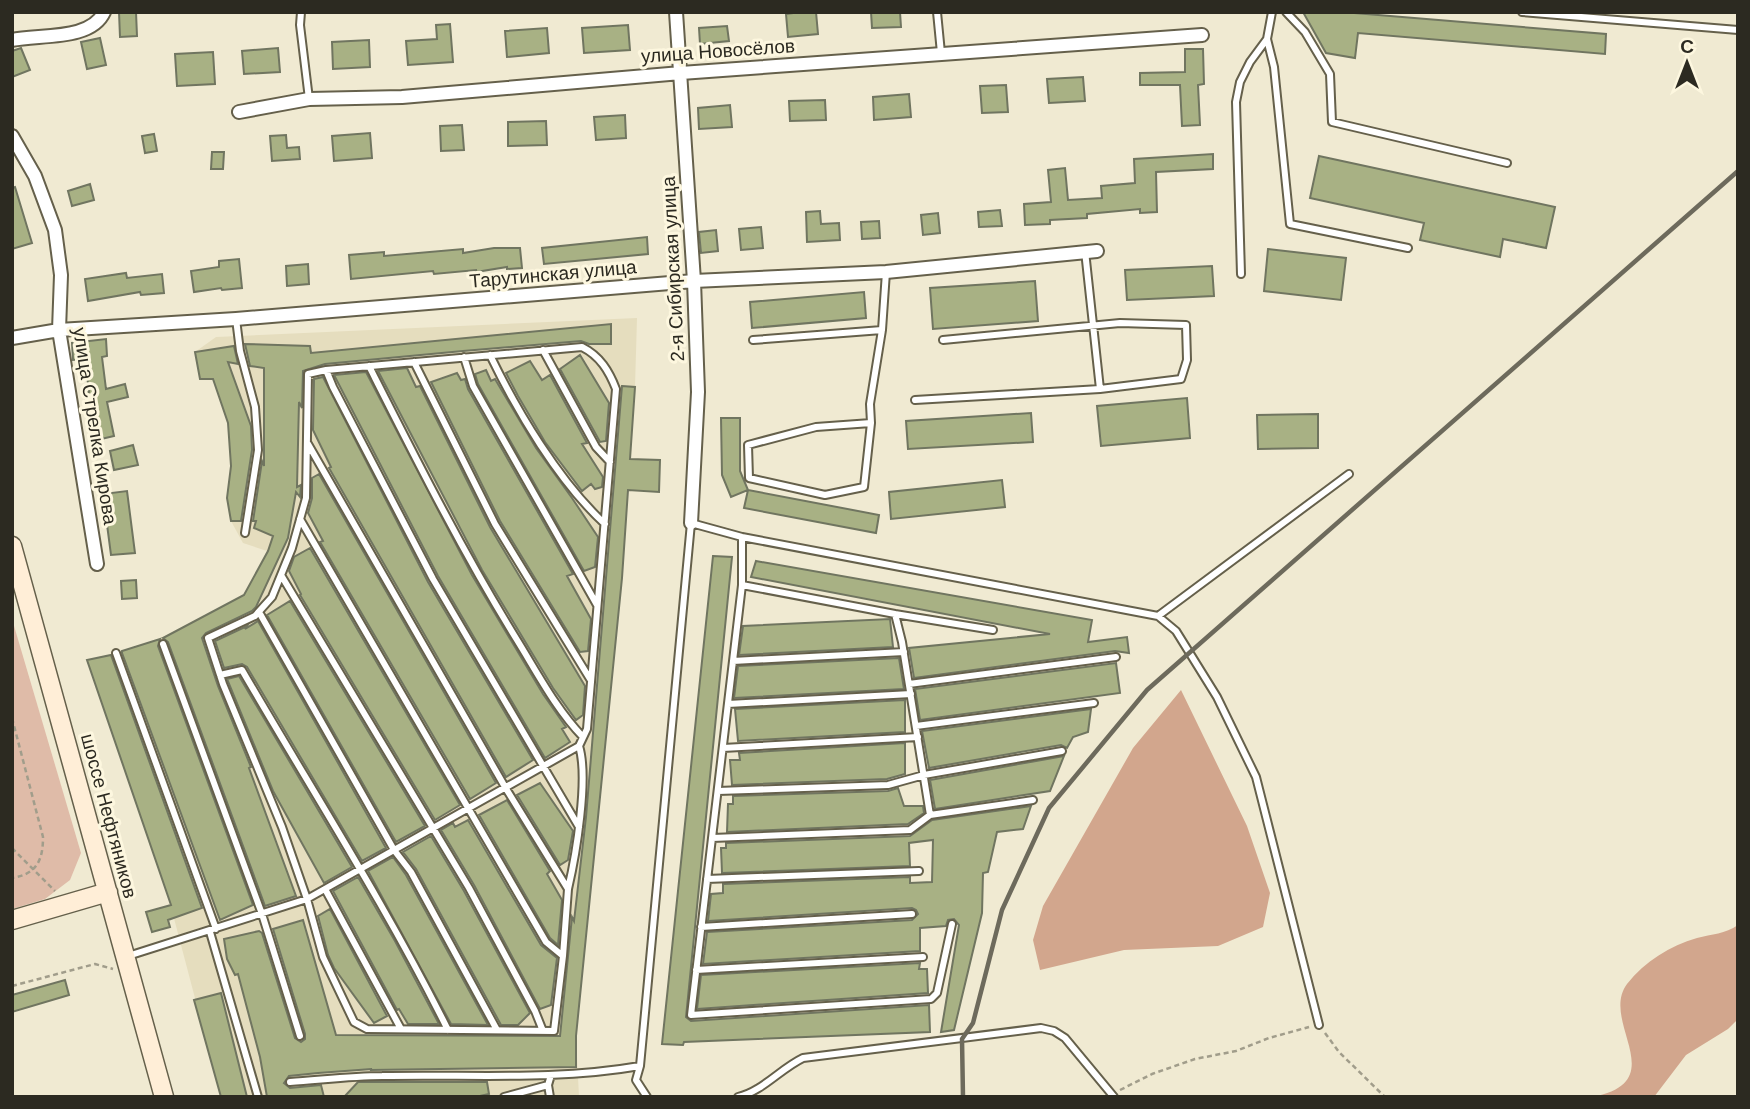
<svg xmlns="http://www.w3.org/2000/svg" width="1750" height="1109" font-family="Helvetica,sans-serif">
<rect width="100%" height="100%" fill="#f0ead2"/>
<path fill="#e5ddbe" d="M637 318 635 387 622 578 576 1036 579 1097H221L105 656 155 641 244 595 267 551 243 543 231 521 227 498 231 466 228 423 213 379H200L195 352 216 337Z"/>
<path fill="#dfbba8" d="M12 619 81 853 70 880 45 899 12 909Z"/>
<path fill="#d2a68d" d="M1181 690 1247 826 1270 893 1263 927 1218 946 1124 950 1040 970 1033 940 1043 906 1133 748Z
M1738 925V1019L1728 1029 1686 1055 1654 1097H1592C1674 1081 1599 1022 1627 984 1645 961 1670 946 1697 938 1712 934 1725 934 1738 925Z"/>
<path fill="#a8b184" stroke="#707560" stroke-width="2" d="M119 12H136L137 36 120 37Z
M801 12H816L818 34 788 37 786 14Z
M871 12H900L901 27 872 28Z
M1303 12H1342L1606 34 1605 54 1358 33 1355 58 1326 53Z
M450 24 453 62 408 65 406 41 437 39 436 25Z
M628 25 630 50 584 53 582 28Z
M727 26 729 41 700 44 699 28Z
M547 28 549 53 507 57 505 31Z
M100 38 106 65 87 69 81 42Z
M369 40 370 67 333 69 332 42Z
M21 48 30 70 12 77V51Z
M278 48 280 72 244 74 242 51Z
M1185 49H1203L1204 84 1198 85 1200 125 1182 126 1180 85H1140V73L1185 72Z
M213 52 215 84 177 86 175 54Z
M1083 77 1085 101 1049 103 1047 79Z
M1006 85 1008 112 982 113 980 86Z
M909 94 911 117 874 120 873 97Z
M825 100 826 120 790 121 789 101Z
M730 105 732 127 699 129 698 108Z
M625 115 626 138 596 140 594 117Z
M546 121 547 145 508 146V122Z
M462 125 464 150 441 151 440 126Z
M370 133 372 158 334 161 332 136Z
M154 134 157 151 145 153 142 136Z
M286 135 287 148 299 147 300 159 272 161 270 136Z
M212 152H224L223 169H211Z
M1213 154V169L1156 172 1157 212 1140 213V209L1087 214V218L1050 220V224L1025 225 1024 204 1051 202 1048 170 1065 168 1068 200 1102 198 1101 186 1135 183 1134 159Z
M1319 156 1555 207 1546 248 1503 239 1500 257 1420 240 1424 223 1310 198Z
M90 184 94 200 72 206 68 191Z
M15 187 32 243 12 249V188Z
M1000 210 1002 226 979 227 978 212Z
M820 211 821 224 839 223 840 240 807 242 806 212Z
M938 213 940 233 923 235 921 215Z
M879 221 880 238 862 239 861 222Z
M761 227 763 248 741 250 739 229Z
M716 230 718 251 701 253 699 232Z
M647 237 648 254 544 264 542 248Z
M494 248H520L522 268 507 269V267L476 272V270L434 274 433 271 351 279 349 255 384 252V256L463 249V253Z
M1268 249 1346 258 1341 300 1264 291Z
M239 259 242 288 222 290 221 288 194 292 191 271 219 267V261Z
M308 264 309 284 287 286 286 266Z
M1212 266 1214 296 1127 300 1125 270Z
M126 273 127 278 162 274 164 293 141 295 140 292 88 301 85 279Z
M1035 281 1038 321 933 329 930 288Z
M864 292 866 318 752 328 750 302Z
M611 324V344H589L581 341 463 351 325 364 303 371 302 408 299 402 297 487 301 485 300 497 296 492 288 538 256 607 252 611 206 633 202 638 218 686 251 767 249 768 296 896 265 906 168 642 163 638 244 595 268 551 273 536 254 528 256 521H253L262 461 264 466V368L250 366 245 344 310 346 311 353Z
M106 339 107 356 102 357 106 389 125 384 128 397 107 402 114 436 97 440 90 405 86 406 84 393 89 392 85 359 73 360 72 343Z
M234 346 238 364 228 362 251 426 252 450 241 521H231L227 498 231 466 228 423 213 379H200L195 352Z
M580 355 609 403 606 441 600 442 560 369Z
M530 361 542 380 550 375 587 443 582 444 603 477 602 487 595 489 591 484 582 491 545 442 518 396 506 373Z
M407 368 416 387 420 386 490 527 585 686 583 715 576 720 553 688 482 570 378 371Z
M486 370 491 381 495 379 536 448 572 498 598 537 595 567 584 571 478 384 475 374Z
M366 372 472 575 543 694 566 727 562 729 570 742 545 758 438 576 334 375Z
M457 373 461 380 465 379 468 389 573 574 567 576 591 619 588 651 580 652 500 521 431 382Z
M323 377 428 582 533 760 506 777 329 468 331 467 313 430 314 379Z
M622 386 635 387 630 459 660 460 659 492 628 490 622 578 576 1036V1067L370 1070 372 1069 318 1073 289 1076 284 1083 290 1088 321 1085 324 1097H267L260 1057 238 974 235 975 227 959 224 939 259 931 262 933 295 1038 301 1042 305 1039V1034L273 929 303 920 336 1035 560 1036 572 917 574 921 586 817Z
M1187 398 1190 438 1101 446 1097 406Z
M1031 413 1033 442 908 449 906 421Z
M1318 414V448L1258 449 1257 415Z
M721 418H740V471L748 490 731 497 722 475Z
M133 445 138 465 114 470 110 451Z
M319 474 496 783 470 799 320 542 323 541 308 513 312 498V478Z
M1002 480 1005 507 891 519 889 492Z
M748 490 879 515 876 533 744 508Z
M127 491 135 553 111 555 103 494Z
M310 548 460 805 435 820 300 595 301 594 289 571 294 557Z
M713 556 732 557 686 1017 691 1021 929 1005 930 1032 684 1042 683 1045 662 1044Z
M756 561 1092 620 1088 642 1127 637 1129 653 1115 651 914 678 909 648 1050 634 751 577Z
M136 580 137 598 122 599 121 581Z
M290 601 425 826 396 842 267 615Z
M890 619 893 647 739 655 743 626Z
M258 621 386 848 362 861 247 667 242 664 224 668 215 641 247 626 245 629Z
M160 639 158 646 253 905 220 920 122 653V651Z
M111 655 202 908 168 920 170 927 152 932 146 912 171 905 87 660Z
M899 658 904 689 734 698 738 666Z
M1116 663 1120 693 920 720 915 689Z
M239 676 352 867 324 883 273 791 227 679Z
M905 700V732L738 741 735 709Z
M1091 709 1088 732 1073 737 1067 748 1061 745 929 768 922 731Z
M905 743V774L887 779 732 785 730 760H740L739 753Z
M1064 756 1050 791 935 809 930 780Z
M540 783 573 831 568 860 560 865 517 795Z
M898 788 904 806H923L924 813 908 824 727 832 728 804H733V796L888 791Z
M507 800 550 871 547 874 562 900 558 945 550 938 479 815Z
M1031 806 1023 829 997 832 988 872 983 873 982 913 954 1030 941 1032 959 925 954 919 948 920 946 926 920 928V951L703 964 707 932 912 920 918 914 916 910 912 908 708 921 711 894 723 893V884L910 877V883L932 882 933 840 909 843 910 866 722 873 721 848H726V843L910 836 932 820Z
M468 820 541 945 557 958 551 1005 540 1009 474 885 441 830 453 823 455 827Z
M431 836 464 891 530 1013 518 1025H501L416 869 403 852Z
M393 857 406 875 488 1025 451 1024 368 871Z
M358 877 395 941 439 1024H408L399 1009 397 1010 333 891Z
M330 909 387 1016 374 1023 334 968 328 955 318 916Z
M920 963 919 969H927L928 993 697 1009 701 975Z
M65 980 69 995 12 1012V995Z
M221 993 247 1097H221L194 1000Z
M358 1082H487L489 1094 475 1097H344Z"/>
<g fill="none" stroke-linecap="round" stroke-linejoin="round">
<g stroke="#65604b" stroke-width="10">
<path id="lane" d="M301 12 300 25 309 99
M937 12 941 53
M1286 12 1305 32 1330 74 1332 122 1507 163
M1522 12 1738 30
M1267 39 1274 67 1290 224 1408 248
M1241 274 1236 102 1240 82 1250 62 1267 39 1272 12
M236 319 240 351 255 407 258 450 245 533
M753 340 882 330
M943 340 1120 323 1186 325 1187 360 1181 379 1100 389
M543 350 596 447 610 462
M490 355C517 411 559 482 605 524
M464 357 473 386 597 605
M414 362 495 524 590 679
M369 366C416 459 462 551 517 640 538 674 556 709 583 737
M326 370 333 387 433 579 579 827
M915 400 1100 389 1085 251
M871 423 816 427 748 445 749 478 825 495 864 487 871 423 870 404 882 330 886 272
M308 444 505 787 568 889C576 855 589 778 579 746
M742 537V585L691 1015 931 999 937 993 952 924
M281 575 469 888 535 1011 543 1031
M259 612 394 850 411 872 497 1030
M895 614 993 630
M1158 616 1176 631 1217 697 1256 777 1319 1025
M163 644 262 914 300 1036
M116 653 216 929
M733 661 904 652
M220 675 242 670C311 789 387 907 448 1030
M909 684 1116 657
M728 704 911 694
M916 726 1094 703
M723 748 918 737
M718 791 888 785 924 775 1062 751
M930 815 1033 800
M712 838 910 830 930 815 902 642 895 614 742 585
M707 879 919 871
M325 889 401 1029
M701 927 912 914
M210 932 258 1097
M128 956 307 899 579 746 587 729 616 389C609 371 600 356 582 347L326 370 308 374 306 498 292 548 272 597 255 616 208 638 223 684 282 827 307 899 323 957 354 1022 367 1029 554 1031 563 956 546 942 300 519
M563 956 568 889
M696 970 923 957
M290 1082C321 1080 351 1076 382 1076 468 1074 554 1081 640 1066
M548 1085 550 1097
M504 1097 548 1085 551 1075
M647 1097 636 1080 640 1066 691 523 742 537 1158 616 1349 474
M738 1097C763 1091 780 1069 803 1058L1041 1028 1054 1031 1065 1038 1114 1097"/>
</g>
<g stroke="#65604b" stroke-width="16">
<path id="street" d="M676 12 694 281 698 392 691 523
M12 40C39 34 91 41 104 12
M239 112 309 99 402 97 681 73 1202 35
M12 136 35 176 55 230 61 275 59 330 97 564
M12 338 59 330 236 319 694 281 886 272 1097 251"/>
</g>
<g stroke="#65604b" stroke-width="21">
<path id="secondary" d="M12 546 164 1097
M12 920 108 892"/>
</g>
<path stroke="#a19d8b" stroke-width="2.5" stroke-dasharray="5 3.5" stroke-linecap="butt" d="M12 718 43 837C43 860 37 874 12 878
M12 848 55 891
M12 986 95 964 113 969
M1325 1033 1339 1052 1385 1097
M1120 1090 1152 1074 1195 1059 1236 1051 1269 1038 1309 1027"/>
<use href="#lane" stroke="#fff" stroke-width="6"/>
<use href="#street" stroke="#fff" stroke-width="12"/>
<use href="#secondary" stroke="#ffeed7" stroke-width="18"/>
<path stroke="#6d6a5c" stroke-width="4.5" d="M963 1097 962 1039 973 1023 1002 910 1049 808 1147 690 1738 171"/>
</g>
<g text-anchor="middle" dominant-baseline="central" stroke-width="6" stroke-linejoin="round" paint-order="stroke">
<g font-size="19" fill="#2c2a21" stroke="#fdf7df">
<text transform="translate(718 51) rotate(-4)">улица Новосёлов</text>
<text transform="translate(673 269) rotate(-93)">2-я Сибирская улица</text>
<text transform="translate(553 274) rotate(-5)">Тарутинская улица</text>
<text transform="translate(95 426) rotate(81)">улица Стрелка Кирова</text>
<text transform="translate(109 816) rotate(75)">шоссе Нефтяников</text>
</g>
</g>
<rect width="1750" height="1109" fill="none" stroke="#2c2a21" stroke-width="28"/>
<g transform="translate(1687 63)" stroke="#fdf7df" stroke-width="5" paint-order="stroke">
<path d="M0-5L12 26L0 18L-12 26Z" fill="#2c2a21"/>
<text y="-10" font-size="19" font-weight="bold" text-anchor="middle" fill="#2c2a21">С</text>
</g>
</svg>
